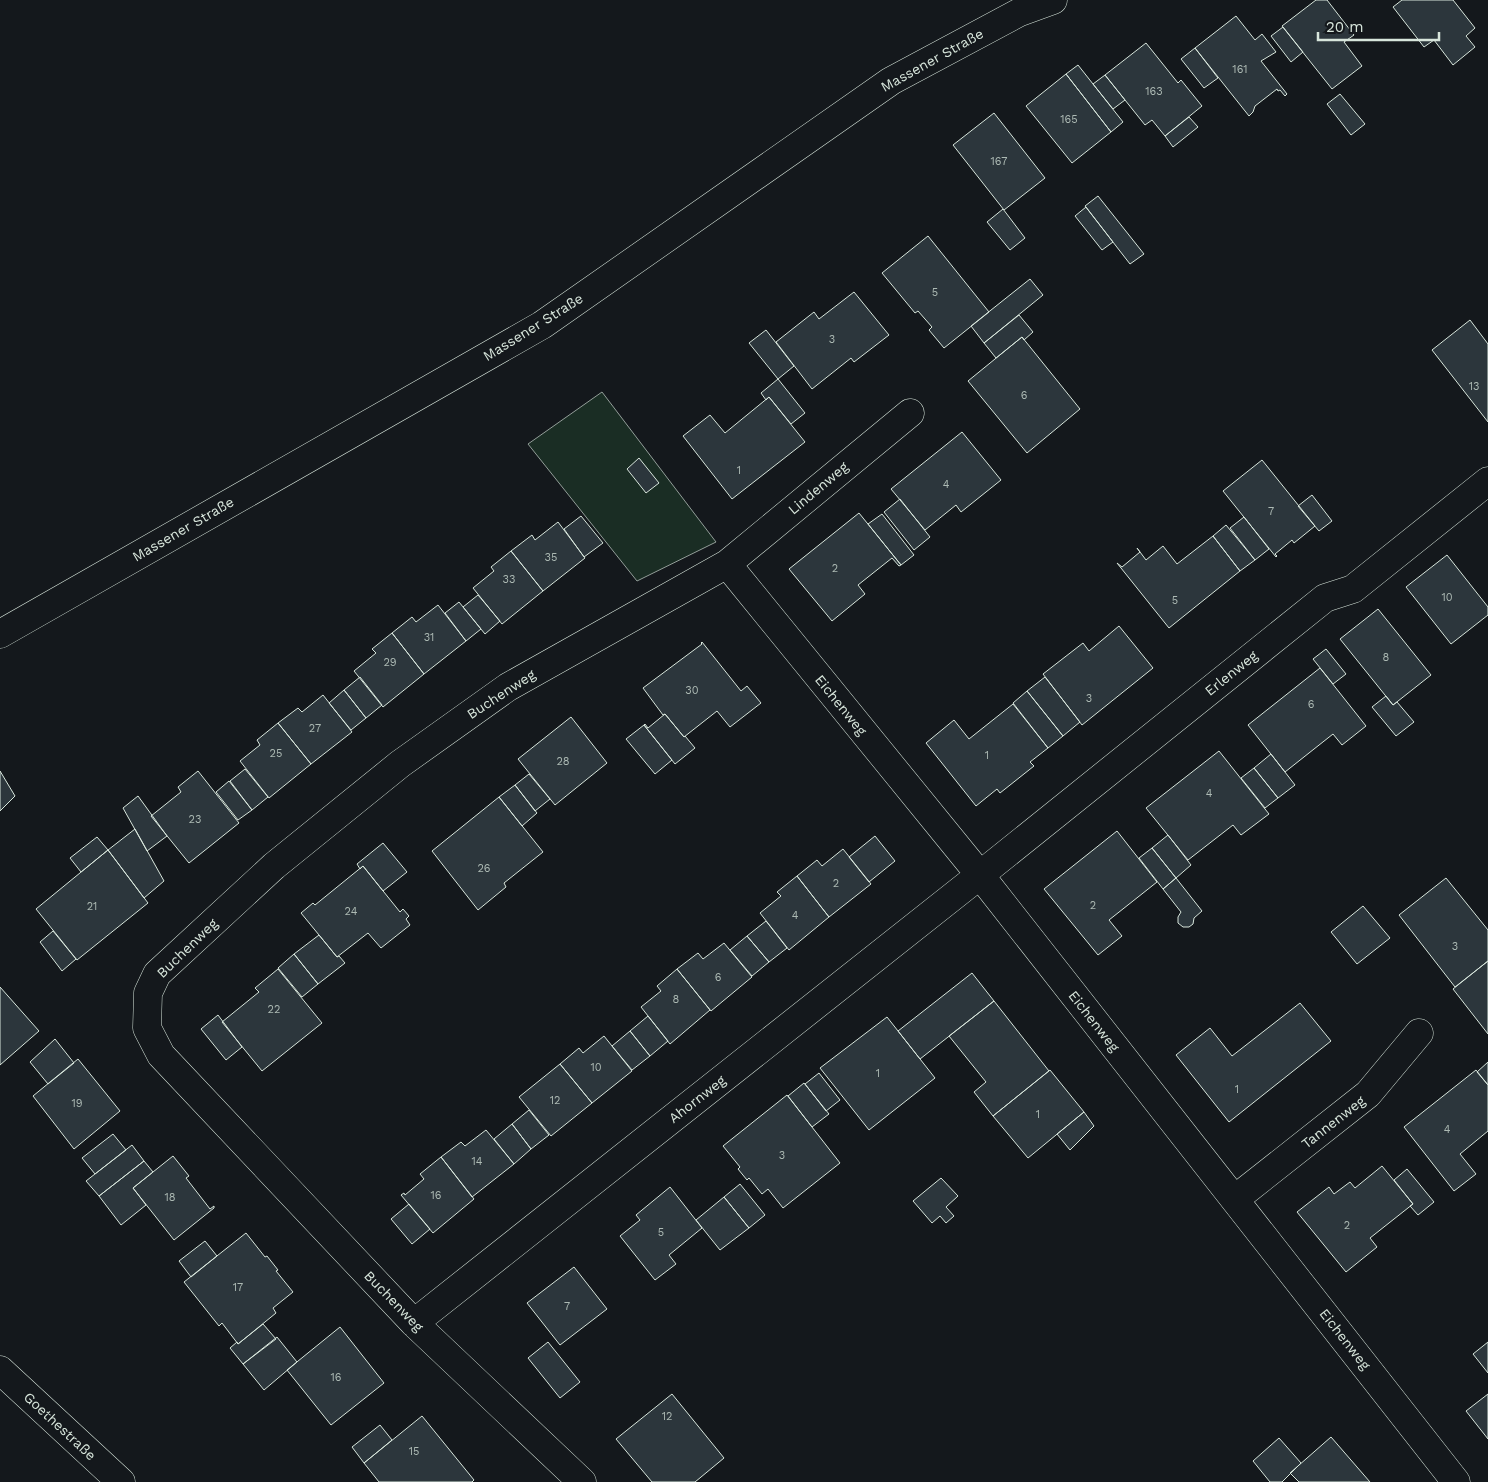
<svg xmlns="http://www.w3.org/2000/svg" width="1488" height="1482" font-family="'Work Sans',sans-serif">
<rect width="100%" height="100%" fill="#14181c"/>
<path fill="#1a2d24" stroke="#939e99" d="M602 392 716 542 637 581 528 444Z"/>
<path fill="#2c363c" stroke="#d8e6dc" d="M1316 0H1327L1354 35 1344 42 1362 66 1332 89 1282 26Z
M1402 0H1453L1475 28 1466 36 1475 47 1453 65 1434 40 1424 47 1393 7Z
M1236 16 1255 40 1262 34 1276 52 1261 61 1287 94 1285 96 1280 90 1278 91 1277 89 1255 106 1253 112 1249 116 1195 48Z
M1283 27 1303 52 1291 62 1271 36Z
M1146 43 1178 83 1181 80 1202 106 1165 136 1152 120 1145 125 1105 75Z
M1195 48 1218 78 1204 88 1181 59Z
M1078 65 1123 122 1111 132 1066 74Z
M1066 74 1111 132 1072 163 1026 106Z
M1105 75 1125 100 1113 109 1093 84Z
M1340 94 1365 124 1351 135 1327 104Z
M994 113 1045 178 1004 210 953 145Z
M1189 117 1198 127 1173 147 1165 136Z
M1098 196 1144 254 1130 264 1085 206Z
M1086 207 1113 242 1102 250 1075 216Z
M1003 209 1025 238 1010 250 987 222Z
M928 236 989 312 944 348 929 330 932 327 918 311 915 313 882 273Z
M1030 279 1043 295 984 343 971 326Z
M854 292 889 335 854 362 851 358 812 389 776 342 814 312 819 319Z
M1019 315 1033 332 1024 340 1022 337 996 358 984 343Z
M1470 320 1488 344V422L1432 350Z
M766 330 794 366 778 379 749 343Z
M1022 337 1080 409 1027 453 968 381Z
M778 379 805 413 791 424 769 397 766 400 761 393Z
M769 397 805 442 732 499 683 436 710 415 725 433Z
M962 432 1001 480 961 512 956 505 925 530 891 489Z
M639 458 659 483 646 493 627 469Z
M1262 460 1315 526 1294 543 1292 540 1275 554 1277 556 1276 557 1223 491Z
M1312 495 1332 521 1319 531 1298 506Z
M900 499 930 537 914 550 884 512Z
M859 513 901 565 899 566 892 558 858 585 865 594 832 621 789 569Z
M882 514 914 555 901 565 868 524Z
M581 516 603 543 584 557 564 529Z
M1244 517 1269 549 1255 560 1230 528Z
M558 522 585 558 543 591 511 551 532 535 535 540Z
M1226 525 1255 560 1240 571 1213 536Z
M1213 536 1240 571 1169 628 1117 563 1122 567 1140 552 1137 548 1146 560 1163 546 1177 564Z
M511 551 543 591 502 624 473 588 494 571 491 567Z
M1447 555 1488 607V615L1451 644 1406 587Z
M478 595 500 621 485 634 463 607Z
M459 602 481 629 466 641 445 613Z
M438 605 466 641 424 674 392 633 412 617 416 622Z
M1378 609 1431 675 1393 705 1340 639Z
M1119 626 1153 668 1082 725 1043 674 1083 643 1089 651Z
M392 633 424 674 383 707 354 671 376 653 372 649Z
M702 642 741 691 747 686 761 703 730 727 717 711 684 737 665 714 663 715 643 688 702 644 701 643Z
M1326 649 1346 674 1333 684 1313 659Z
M1320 668 1366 726 1342 745 1333 734 1285 772 1248 725Z
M360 677 382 705 366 718 344 690Z
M1045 677 1080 722 1063 736 1027 691Z
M344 690 366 718 351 730 329 703Z
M1027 691 1063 736 1048 748 1013 703Z
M323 695 352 732 311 764 278 723 298 708 302 712Z
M1386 696 1393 705 1397 702 1414 722 1396 736 1372 707Z
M1013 704 1048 748 1030 762 1034 766 1000 793 997 789 976 806 926 743 954 720 969 739Z
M665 714 684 737 685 736 695 748 675 764 644 725 645 724 648 728Z
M571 717 607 763 555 805 518 759Z
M278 723 311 764 269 798 240 761 260 745 257 740Z
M644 725 672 760 655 774 626 739Z
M1219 751 1269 814 1241 835 1233 825 1188 860 1146 808Z
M1271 754 1295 785 1278 798 1254 768Z
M1254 768 1278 798 1265 808 1241 778Z
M245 769 268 797 252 810 230 781Z
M0 771 15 796 0 811Z
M198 771 239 823 189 863 151 816 181 792 178 787Z
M529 774 550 799 535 811 515 785Z
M229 781 252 810 238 820 216 792Z
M515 785 537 813 522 826 499 797Z
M138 796 167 836 147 851 123 808Z
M499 797 543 852 504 883 506 887 478 910 432 851Z
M135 829 164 881 144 898 108 850Z
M1117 831 1157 882 1109 920 1122 936 1098 955 1044 889Z
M1168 835 1191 865 1176 878 1152 848Z
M875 836 895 861 869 882 849 857Z
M97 837 108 850 81 872 70 858Z
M383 843 407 872 383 891 363 866 360 869 357 864Z
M1152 848 1176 878 1163 889 1139 858Z
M843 849 871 884 829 917 797 876 817 860 822 866Z
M108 850 148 903 77 960 36 909Z
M363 866 400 912 403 909 409 916 406 919 410 925 381 948 368 933 337 957 301 913 313 903 315 905Z
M797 876 829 917 789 950 760 913 781 896 777 892Z
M1176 878 1202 911 1194 918 1193 924 1189 927H1183L1178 923V917L1181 912 1163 889Z
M1446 878 1488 930V961L1455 987 1399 915Z
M1363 906 1390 938 1357 964 1331 932Z
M766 921 787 948 769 962 747 936Z
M53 931 76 959 62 971 40 942Z
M319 935 337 957 339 956 345 963 318 984 294 954Z
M747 936 769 962 752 976 730 950Z
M724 943 752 977 711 1011 677 969 698 953 703 959Z
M294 954 318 984 302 997 278 968Z
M1488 961V1034L1453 989Z
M278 969 322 1023 262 1071 222 1022 259 992 255 988Z
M677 969 710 1010 670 1044 641 1007 661 991 657 986Z
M972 973 994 1001 920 1059 898 1031Z
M0 987 39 1031 0 1065Z
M994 1001 1049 1071 993 1116 974 1092 986 1082 949 1036Z
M1300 1003 1331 1041 1229 1122 1176 1055 1210 1028 1232 1056Z
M218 1015 242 1047 226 1060 201 1029Z
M648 1016 668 1041 650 1056 630 1031Z
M887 1017 935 1078 869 1130 820 1068Z
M630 1031 650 1056 632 1070 612 1046Z
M604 1036 632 1071 592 1103 560 1064 579 1048 583 1053Z
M55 1039 74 1063 48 1084 30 1062Z
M78 1059 120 1111 74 1149 33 1096Z
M1488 1062V1085L1477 1072Z
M560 1064 592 1103 551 1136 519 1097Z
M1050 1070 1084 1112 1028 1158 993 1116Z
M1476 1070 1488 1085V1131L1460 1154 1476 1174 1454 1191 1404 1127Z
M819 1073 840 1100 826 1111 805 1084Z
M804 1083 829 1114 812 1127 788 1096Z
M787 1095 840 1163 783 1208 768 1189 762 1194 749 1178 747 1180 738 1169 740 1167 723 1146Z
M529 1110 549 1135 531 1149 512 1124Z
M1084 1112 1094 1126 1070 1150 1057 1134Z
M512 1124 531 1149 514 1164 494 1139Z
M486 1130 514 1164 472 1197 441 1157 461 1142 465 1146Z
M113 1134 126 1150 95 1174 82 1158Z
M132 1145 144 1161 99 1196 86 1181Z
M173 1156 189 1176 186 1178 210 1209 214 1206V1208L174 1240 133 1188Z
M441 1157 474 1199 433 1233 401 1195 404 1193 405 1195 424 1179 420 1174Z
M144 1161 153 1172 133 1188 146 1205 121 1225 99 1196Z
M1382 1166 1413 1204 1370 1238 1377 1247 1346 1272 1297 1212 1329 1187 1334 1194 1350 1182 1355 1188Z
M1407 1169 1434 1202 1418 1215 1410 1206 1413 1204 1394 1180Z
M941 1178 958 1196 946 1207 954 1216 946 1223 940 1216 932 1223 913 1201Z
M740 1184 765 1215 749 1228 724 1197Z
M670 1187 702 1228 669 1255 676 1264 655 1280 620 1236 640 1220 636 1215Z
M724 1197 749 1228 720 1250 696 1220Z
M409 1204 430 1229 412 1244 391 1219Z
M246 1233 265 1257 267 1256 278 1270 276 1271 293 1292 273 1308 276 1313 238 1344 222 1323 219 1326 184 1282Z
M205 1241 217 1256 191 1277 179 1261Z
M574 1267 607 1309 560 1345 527 1303Z
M263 1324 276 1339 243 1364 230 1348 237 1342 238 1344Z
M340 1327 384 1383 331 1425 287 1370Z
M277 1337 297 1362 264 1390 243 1364Z
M548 1342 580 1382 560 1398 528 1358Z
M1488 1342V1373L1473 1354Z
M672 1394 724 1458 695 1482H652L616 1439Z
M1488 1394V1439L1466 1411Z
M422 1416 474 1480 472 1482H379L364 1463Z
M380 1425 392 1440 364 1463 352 1447Z
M1331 1437 1370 1482H1299L1290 1473Z
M1279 1438 1301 1463 1282 1482H1270L1253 1461Z"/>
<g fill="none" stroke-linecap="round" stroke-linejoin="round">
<g stroke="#d8e6dc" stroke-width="29">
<path id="minor" d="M727 564 980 875 1456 1482
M0 634 542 325 891 81 1020 12 1053 0
M1235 1199 1368 1094 1419 1033
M414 1323 980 875 1325 598 1353 589 1488 481
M582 1482 414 1323 161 1055 147 1028 148 993 157 974 274 866 400 764 508 687 727 564 910 413"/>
</g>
<g stroke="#d8e6dc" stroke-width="29">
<path id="major" d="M0 1370 121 1482"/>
</g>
<use href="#minor" stroke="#14181c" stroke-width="28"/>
<use href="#major" stroke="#14181c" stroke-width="28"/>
</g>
<g text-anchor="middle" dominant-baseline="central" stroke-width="4" stroke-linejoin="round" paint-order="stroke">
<g font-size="11" fill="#adbab4">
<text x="1240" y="69">161</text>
<text x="1154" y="91">163</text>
<text x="1069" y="119">165</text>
<text x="999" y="161">167</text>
<text x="935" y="292">5</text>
<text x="832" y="339">3</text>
<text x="1474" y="386">13</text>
<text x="1024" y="395">6</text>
<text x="739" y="470">1</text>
<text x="946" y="484">4</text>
<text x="1271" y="511">7</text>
<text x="551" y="557">35</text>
<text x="835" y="568">2</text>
<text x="509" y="579">33</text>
<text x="1447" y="597">10</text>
<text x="1175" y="600">5</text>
<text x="429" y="637">31</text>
<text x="1386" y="657">8</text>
<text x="390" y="662">29</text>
<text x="692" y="690">30</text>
<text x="1089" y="698">3</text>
<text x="1311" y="704">6</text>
<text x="315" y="728">27</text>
<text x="276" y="753">25</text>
<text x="987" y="755">1</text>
<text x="563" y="761">28</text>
<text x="1209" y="793">4</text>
<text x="195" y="819">23</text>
<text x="484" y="868">26</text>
<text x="836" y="883">2</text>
<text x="1093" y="905">2</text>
<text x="92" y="906">21</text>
<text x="351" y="911">24</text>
<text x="795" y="915">4</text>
<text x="1455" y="946">3</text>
<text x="718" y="977">6</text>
<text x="676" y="999">8</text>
<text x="274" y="1009">22</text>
<text x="596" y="1067">10</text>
<text x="878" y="1073">1</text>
<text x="1237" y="1089">1</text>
<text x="555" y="1100">12</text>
<text x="77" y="1103">19</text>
<text x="1038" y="1114">1</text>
<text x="1447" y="1129">4</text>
<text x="782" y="1155">3</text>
<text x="477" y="1161">14</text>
<text x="436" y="1195">16</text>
<text x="170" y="1197">18</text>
<text x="1347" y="1225">2</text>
<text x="661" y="1232">5</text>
<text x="238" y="1287">17</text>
<text x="567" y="1306">7</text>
<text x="336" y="1377">16</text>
<text x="667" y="1416">12</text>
<text x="414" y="1451">15</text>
</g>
<g font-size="14" fill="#d8e6dc" stroke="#14181c">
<text transform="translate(932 60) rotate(-29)">Massener Straße</text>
<text transform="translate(533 327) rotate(-32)">Massener Straße</text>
<text transform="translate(818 488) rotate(-40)">Lindenweg</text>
<text transform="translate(183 529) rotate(-30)">Massener Straße</text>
<text transform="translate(1231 673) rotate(-39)">Erlenweg</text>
<text transform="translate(501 694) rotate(-33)">Buchenweg</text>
<text transform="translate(841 705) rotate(51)">Eichenweg</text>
<text transform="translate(187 948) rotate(-44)">Buchenweg</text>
<text transform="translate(1094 1021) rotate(52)">Eichenweg</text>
<text transform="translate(697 1099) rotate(-38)">Ahornweg</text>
<text transform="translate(1333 1122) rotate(-38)">Tannenweg</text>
<text transform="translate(394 1301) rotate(46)">Buchenweg</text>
<text transform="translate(1345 1339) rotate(52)">Eichenweg</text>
<text transform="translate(60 1426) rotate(43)">Goethestraße</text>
</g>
</g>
<path d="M1318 32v8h121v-8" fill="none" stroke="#d8e6dc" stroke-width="2.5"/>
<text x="1326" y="32" font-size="15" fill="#d8e6dc" stroke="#14181c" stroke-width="4" paint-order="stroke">20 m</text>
</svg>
